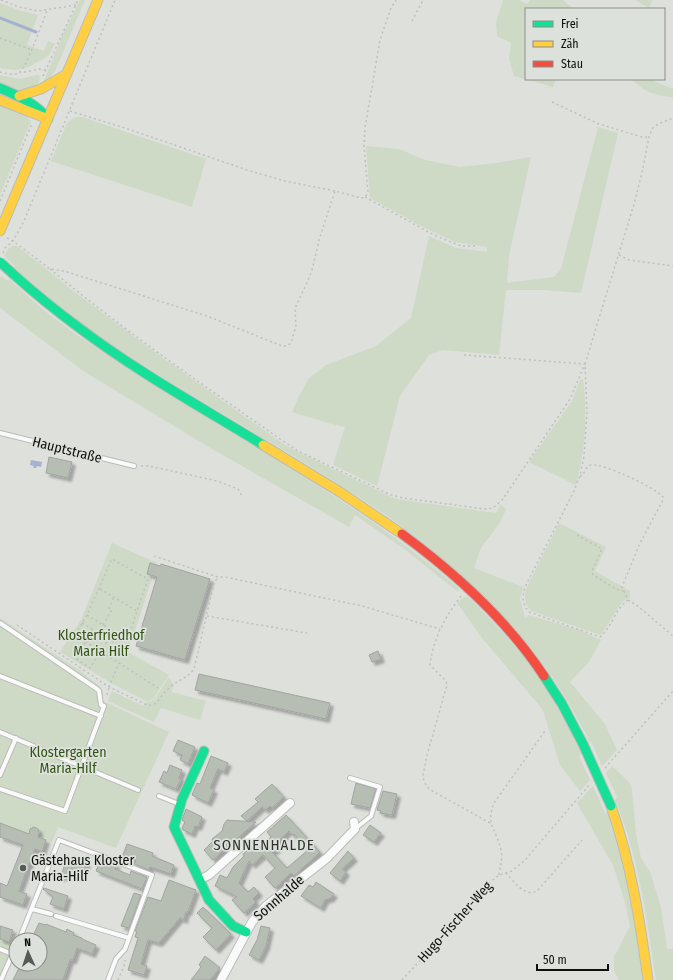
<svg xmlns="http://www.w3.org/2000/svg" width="673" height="980" font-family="'Fira Sans Condensed',sans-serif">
<defs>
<filter id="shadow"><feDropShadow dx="3.5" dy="3.5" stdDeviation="1" flood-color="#0004"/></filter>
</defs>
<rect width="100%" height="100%" fill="#dee0dc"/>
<path fill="#cedac5" d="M80 0H85L55 71 49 79 44 81 62 36Z
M503 0H519L527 4 530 0H563L574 9H526V79H556L553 87 514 76 509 59 511 43 497 36 496 23Z
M635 0H652L649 8Z
M0 3 18 10 38 15 27 45 44 51 48 41 55 44 48 56 29 67 15 70 0 68Z
M0 75 19 79 37 75 40 76 38 87 19 91 0 83Z
M631 79H652L658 83 673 89V99L672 97C656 96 643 91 631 79Z
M0 103 25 114 31 121 0 195Z
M76 117H82L206 159 192 207 51 161 67 123 72 119Z
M598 127 618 133 581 293 544 290H506L499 355 443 350 429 355 400 396 377 486 333 465 345 427 328 423 292 412 298 398 309 378 326 365 376 346 411 318 429 236 456 248 487 252V247L455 242 421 226 370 198 366 146 399 149 425 160 460 167 496 163 531 157 509 256 507 283 554 277 561 269Z
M12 246H17L45 268 76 293 166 360 282 443 296 451 396 499 496 513 501 504 506 510 499 524 481 548 474 568 523 587 520 599 525 618 529 615 579 630 601 640 589 662 570 682 605 724 617 750 602 766 591 741 590 742C581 725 572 708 562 692 535 648 494 604 455 569 413 531 364 500 316 470 233 418 145 371 66 312 48 298 31 282 14 267L15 266 4 256 8 249Z
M1 276 8 281 9 279C23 291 36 304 50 315 93 348 140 377 186 405 280 462 376 516 459 589L458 592 407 551 355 515 349 527 212 449 83 371 0 308V279Z
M583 379C588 414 585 451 576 485L529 462 572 401 580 380Z
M559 523 606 547 595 571 630 591V597L622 602 603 632 600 635 531 611C525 603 524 599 526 589Z
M112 543 157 563 128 652 169 675 153 699 146 701 111 683 60 652 81 620Z
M464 597H468C496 625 524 653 545 686 558 708 570 731 582 754L579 756 590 780 580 791 560 765 543 710 482 638 457 603Z
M0 618 79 670 101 687 103 691V701L169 732 116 848 58 827 52 842 38 837 39 832 37 828 34 827 31 829 29 834 0 823Z
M169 677 174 685 171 692 206 701 200 720 161 708 154 722 108 701 112 691 143 706 146 702 154 700Z
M612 766 630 783 632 789 636 834 641 858 651 874 661 908 667 949H673V980H656C647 919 639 857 615 800L617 797 606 773Z
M593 786 605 813 608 812C627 866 635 923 645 980H619L614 971V957L630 926 625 902 613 865 577 803Z
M0 939 15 944 0 976Z"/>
<path fill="#a5b1d0" d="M31 460 42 462 41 467 37 466 36 468H33L34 466 30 465Z"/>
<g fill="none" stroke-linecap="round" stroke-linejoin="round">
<path stroke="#a5b1d0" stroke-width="3" d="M0 18 36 32"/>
</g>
<path fill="#b6bdb2" stroke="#a2a4a1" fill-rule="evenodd" filter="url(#shadow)" d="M49 457 72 462 68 478 46 473Z
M150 563 160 566 161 564 210 579 185 660 136 646 157 577 147 574Z
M378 651 381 659 372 662 369 655Z
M199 674 330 703 326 719 195 690Z
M178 740 195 747 188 764 180 760 182 755 173 751Z
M211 756 228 763 224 772 218 769 210 788 214 790 208 803 192 795 197 783 200 784Z
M170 765 182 770 179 778 181 779 176 789 159 782 164 771 167 773Z
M356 783 376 789 370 808 351 804Z
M272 784 284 797 272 808 270 806 266 810 262 807 247 821 241 816 258 802 255 799Z
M383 791 397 794 392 815 380 813 381 811 377 810Z
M186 809 202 817 198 827 195 826 192 834 183 830 182 828 185 822 182 820Z
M286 815 320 852 294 876 291 873 275 888 265 877 275 868 263 855 252 865 249 861 239 883 248 892 254 887 259 893 253 899 256 902 244 913 232 900 237 897 215 886 220 875 227 878 233 867 244 856 243 854 253 846 254 848 257 845 256 850 271 837 267 832ZM289 831 292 835 294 834 308 850 287 868 272 852 277 849 274 845Z
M227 820 256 822 213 860 204 850 213 841 212 839 222 831 224 824Z
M0 823 29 834 30 829 34 827 38 829 39 832 38 837 46 840 42 852 35 849 19 891 27 894 23 905 0 897V883L7 886 23 845 0 837Z
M370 825 381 833 374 842 363 835Z
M127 844 153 853 152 856 174 865 171 874 150 867 149 870 134 864 136 860 123 855Z
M348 851 354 858 342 869 346 872 340 881 330 873Z
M68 856 87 863 84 870 82 869 80 874 77 873 76 877 69 874 60 878Z
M101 859 117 865 115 869 130 875 131 871 147 877 142 889 96 871Z
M169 880 196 890 188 912H186L184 920 180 918 159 943 148 940 141 964 147 966 144 975 128 970 138 938 135 937 137 931H135L148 897 161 901Z
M316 882 334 894 331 898 325 900 321 908 301 896 309 885 313 887Z
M44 888 68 896 64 909 50 904 53 897 43 889Z
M134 893 141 895 129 928 121 926Z
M203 907 231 934 216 950 203 937 212 928 197 913Z
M39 923 46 925V924L66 932 67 929 74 933 73 935 82 938V939L96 945 92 954 77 948 73 960H70L63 980H13L21 964H40V940H31Z
M0 926 13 930 9 942 0 939Z
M261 926 270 928 266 946 259 960 249 955 257 940Z
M205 956 220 968 210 980H191L201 967 199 965Z"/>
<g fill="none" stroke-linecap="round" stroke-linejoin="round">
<g stroke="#babcb9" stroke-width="6">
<path id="lane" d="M0 433 134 466
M0 623 97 689 99 691 101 705 104 706 65 811 0 789
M0 676 101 716
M0 732 138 790
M0 775 16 738
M350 778 380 787 371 816 355 829
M159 796 179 804
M32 909 51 914
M56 916 129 938
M21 935 59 840 152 875 125 949 116 959 108 980
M19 940V939
M0 949 12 954
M1 980 16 946"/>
</g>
<g stroke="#babcb9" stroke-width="10">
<path id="street" d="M199 880 209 875 290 803
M221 980 252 922 266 906 327 858 355 829 354 822"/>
</g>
<g stroke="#babcb9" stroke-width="11">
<path id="fast" d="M0 88C18 96 36 103 48 119
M12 273C33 292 55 310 78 327 136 371 201 407 263 445
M544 676 562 704 583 744
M204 751 182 799 174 827 209 900 233 926 246 932"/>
</g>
<g stroke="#babcb9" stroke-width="11">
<path id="slow" d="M19 96 41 89 67 74
M0 100 48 119
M0 231 98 0
M263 445 340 492 402 534
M611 806C631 863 640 921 648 980"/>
</g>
<g stroke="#babcb9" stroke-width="11">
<path id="jam" d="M402 534C455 573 507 620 544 676"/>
</g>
<path stroke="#bfbfbf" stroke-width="1.5" stroke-dasharray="2 3" stroke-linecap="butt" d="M1 0 19 7 38 11 76 5
M412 21 423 0
M0 38 32 50
M0 72C5 73 14 76 19 73 27 66 43 22 47 10
M19 72C29 73 38 67 46 70
M43 76 78 0
M552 102 599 124 642 137H649
M70 111 128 129 250 171 285 181 335 191
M365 197 434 235 461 246H475
M0 201 32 123
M7 238 13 241 50 269 64 271 207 316 282 346H287L291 343 296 326 295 308 306 285 312 270 319 240 335 191 361 198 365 197 368 193 364 146 365 128 380 40 391 8 396 0
M3 253 5 248 13 241 24 221 115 0
M619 255 629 260 673 266
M50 269C123 330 202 384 280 439L298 451 391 495 403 498 484 509 493 508 503 499 570 399 585 364 464 355
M141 466H149L217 481 238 489 242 496
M580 476H582C585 472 586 465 592 465 603 463 656 488 663 497V500L640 543 622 587 628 600 639 607 673 636
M577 535 602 549 592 571 593 575 616 589 623 591
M154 556 218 577H225L362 606 440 629
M100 589 137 611
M461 596C445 617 433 639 430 665L446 681 447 685 427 755 423 775 424 782 429 789 490 823
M628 600C615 609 612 627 600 637L529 612C522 604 522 597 525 587L573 493 580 476 584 456 587 412 585 364 634 204 642 173 649 137 652 129 658 124 673 118
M87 615 128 640 137 611 148 579 112 559 87 615 75 635 158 688
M207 616 307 633
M82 623 123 648
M17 625 109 687 145 704C149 705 151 706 154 704 160 701 162 694 167 690 175 681 187 679 194 669L214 583 218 577
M103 625 112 610 109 608 114 597
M93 630 75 658 90 668 113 632
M109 687 119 663
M107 695 109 687
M605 768 673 691
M506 873C513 881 526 899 538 890L582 840
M499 875C500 866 503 859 501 850 497 830 485 825 494 803L545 731
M118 980 124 966 125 960
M402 980 427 953 478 892 499 875 512 871 525 860 590 784"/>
<use href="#lane" stroke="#fafafa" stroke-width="4"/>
<use href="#street" stroke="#fafafa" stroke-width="8"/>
<use href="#fast" stroke="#16e098" stroke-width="9"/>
<use href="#slow" stroke="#ffcf43" stroke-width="9"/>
<use href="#jam" stroke="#f24e42" stroke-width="9"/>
<g stroke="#babcb9" stroke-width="11" stroke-linecap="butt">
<path id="fast-bridge" d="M0 262 12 273
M583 744 611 806"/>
</g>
<use href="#fast-bridge" stroke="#16e098" stroke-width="9"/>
</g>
<circle fill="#575956" stroke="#dde1db" stroke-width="1.5" cx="23" cy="868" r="4"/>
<g text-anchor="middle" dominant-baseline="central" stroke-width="3.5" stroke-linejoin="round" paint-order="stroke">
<g font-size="14" fill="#0f100e" stroke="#dde1db">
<text transform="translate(67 450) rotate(14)">Hauptstraße</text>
<text transform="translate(279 898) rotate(-41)">Sonnhalde</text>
<text transform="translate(455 922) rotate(-48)">Hugo-Fischer-Weg</text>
</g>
<g font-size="14" fill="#325413" stroke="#dde1db">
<text x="101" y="635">Klosterfriedhof<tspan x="101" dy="16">Maria Hilf</tspan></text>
<text x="68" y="752">Klostergarten<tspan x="68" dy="16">Maria-Hilf</tspan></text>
</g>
<g font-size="14" fill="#0f100e" stroke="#dde1db" text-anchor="start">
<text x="31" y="860">Gästehaus Kloster<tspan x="31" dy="16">Maria-Hilf</tspan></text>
</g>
<g font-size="15" letter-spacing="1" fill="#30332e" stroke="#dde1db">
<text x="264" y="845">SONNENHALDE</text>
</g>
</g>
<rect x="525" y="8" width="140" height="72" fill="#dde1db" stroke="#8b8d89"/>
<rect x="533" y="21" width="20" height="6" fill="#16e098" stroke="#8b8d89"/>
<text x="561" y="28" font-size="12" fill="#0f100e">Frei</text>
<rect x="533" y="41" width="20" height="6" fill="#ffcf43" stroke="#8b8d89"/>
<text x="561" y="48" font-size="12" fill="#0f100e">Zäh</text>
<rect x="533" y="61" width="20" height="6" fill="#f24e42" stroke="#8b8d89"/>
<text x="561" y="68" font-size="12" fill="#0f100e">Stau</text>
<g transform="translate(28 952) rotate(357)"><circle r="19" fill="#dde1db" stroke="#8b8d89"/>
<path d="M0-3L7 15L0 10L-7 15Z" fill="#575956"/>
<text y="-6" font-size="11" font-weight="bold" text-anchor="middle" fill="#0f100e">N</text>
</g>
<path d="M537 964v6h71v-6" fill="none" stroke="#0f100e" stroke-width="2"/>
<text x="543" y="964" font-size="12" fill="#0f100e" stroke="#dde1db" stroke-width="3" paint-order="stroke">50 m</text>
</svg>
